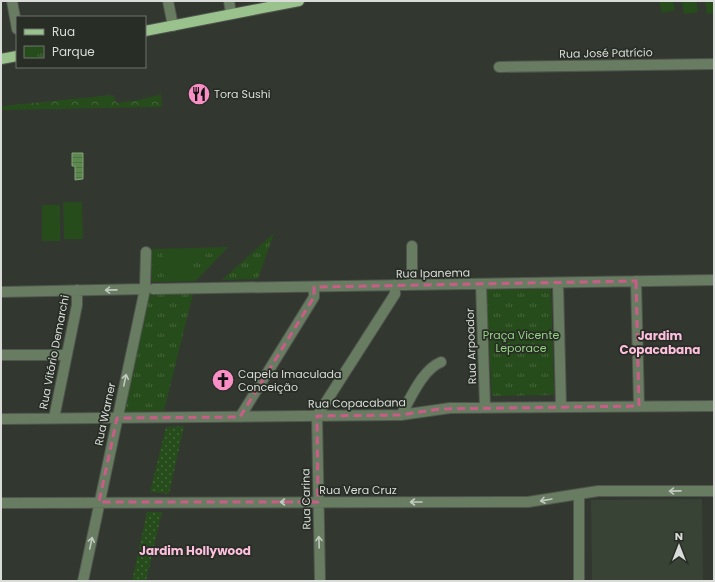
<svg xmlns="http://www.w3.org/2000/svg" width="715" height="582" font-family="Poppins,sans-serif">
<defs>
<pattern id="grass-dots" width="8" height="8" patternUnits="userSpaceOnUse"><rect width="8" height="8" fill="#274c1c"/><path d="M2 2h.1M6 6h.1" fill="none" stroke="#46653c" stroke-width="1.8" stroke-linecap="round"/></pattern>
<pattern id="forest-crowns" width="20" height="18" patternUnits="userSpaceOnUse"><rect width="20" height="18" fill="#274c1c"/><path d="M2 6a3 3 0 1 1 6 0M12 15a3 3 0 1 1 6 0" fill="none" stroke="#46653c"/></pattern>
<pattern id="park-tufts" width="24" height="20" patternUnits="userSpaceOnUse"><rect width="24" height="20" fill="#274c1c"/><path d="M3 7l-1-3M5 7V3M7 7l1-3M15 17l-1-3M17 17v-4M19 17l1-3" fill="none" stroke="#46653c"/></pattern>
<pattern id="water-rules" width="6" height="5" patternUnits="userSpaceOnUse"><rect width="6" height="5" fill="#5c8a4e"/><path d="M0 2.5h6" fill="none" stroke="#537149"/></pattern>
</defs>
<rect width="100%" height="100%" fill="#323730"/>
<path fill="#384235" d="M702 499 703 581H592L591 500Z"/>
<path fill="url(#grass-dots)" d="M184 426 169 494 150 492 166 427Z
M147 512H162L146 581H132Z"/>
<path fill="url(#forest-crowns)" d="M161 94 162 107 2 110V106L113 95 117 103 139 100Z"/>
<path fill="url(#park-tufts)" d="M274 233 258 279 222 280Z
M228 247 196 281 152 282 151 249Z
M551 287 554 395 492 396 486 288Z
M149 294H193L164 411 123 412Z"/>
<path fill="#274c1c" d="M659 1H673L675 10 662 13Z
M682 1H696L698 12 684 14Z
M705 1H714V13L707 14Z
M63 202H82L83 239H64Z
M42 205H60V241H42Z
M163 252H191L192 281H164Z"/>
<path fill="url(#water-rules)" stroke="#82a377" d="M72 153H83V179L75 180V166H72Z"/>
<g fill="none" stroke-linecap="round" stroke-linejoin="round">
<g stroke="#50554e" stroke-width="12">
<path id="minor" d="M12 1 17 29
M168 1 173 26
M229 1 231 14
M499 67 714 64
M636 281 639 406
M558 283 561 407
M481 284 485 407
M412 285V246
M153 289 714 280
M1 292 145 289
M1 355H67
M401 415C411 398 422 370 441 362
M240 417 314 297V287
M54 418 77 305V290
M1 419 401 415 450 408 714 406
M579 494V581
M1 503 528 502 598 491H714
M83 581 145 289 146 252
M320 581 317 416 395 294V285"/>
</g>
<g stroke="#50554e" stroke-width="12">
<path id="major" d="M145 31 299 1
M1 59 17 56"/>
</g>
<use href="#minor" stroke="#687c62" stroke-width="10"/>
<use href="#major" stroke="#99c28d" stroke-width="10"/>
</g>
<defs><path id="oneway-shaft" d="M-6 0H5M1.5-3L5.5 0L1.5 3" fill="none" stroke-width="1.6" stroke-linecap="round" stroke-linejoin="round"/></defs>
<g stroke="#c2c9c0">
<use href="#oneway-shaft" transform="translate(111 290) rotate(179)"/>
<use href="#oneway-shaft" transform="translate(125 380) rotate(-78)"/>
<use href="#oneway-shaft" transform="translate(675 491) rotate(179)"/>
<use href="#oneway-shaft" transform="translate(546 500) rotate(170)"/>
<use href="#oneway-shaft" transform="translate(286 502) rotate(180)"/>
<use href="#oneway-shaft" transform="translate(416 502) rotate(180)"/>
<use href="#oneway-shaft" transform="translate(319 542) rotate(-92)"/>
<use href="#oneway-shaft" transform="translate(91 543) rotate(-78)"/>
</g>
<path fill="none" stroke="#ca5d87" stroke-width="3" stroke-dasharray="8 5" stroke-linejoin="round" d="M636 281 639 406 439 409 401 415 317 416 318 502H99L117 418 240 417 314 297V287Z"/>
<defs>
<g id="restaurant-disc" transform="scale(1.15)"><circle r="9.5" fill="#fa8fc6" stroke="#282d26"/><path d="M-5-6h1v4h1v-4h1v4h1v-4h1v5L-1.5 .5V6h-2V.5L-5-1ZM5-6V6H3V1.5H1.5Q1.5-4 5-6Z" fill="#111"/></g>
<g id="church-disc" transform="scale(1.15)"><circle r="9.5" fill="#fa8fc6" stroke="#282d26"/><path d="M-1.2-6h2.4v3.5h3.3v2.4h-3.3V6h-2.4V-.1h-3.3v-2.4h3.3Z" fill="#111"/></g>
</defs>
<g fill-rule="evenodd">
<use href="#restaurant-disc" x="199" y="94"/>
<use href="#church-disc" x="223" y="380"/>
</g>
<g text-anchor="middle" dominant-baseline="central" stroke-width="3.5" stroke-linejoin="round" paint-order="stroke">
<g font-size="11" fill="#d9dcd8" stroke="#282d26">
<text transform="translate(606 53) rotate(-1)">Rua José Patrício</text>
<text transform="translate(433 273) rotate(-1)">Rua Ipanema</text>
<text transform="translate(471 346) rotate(-92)">Rua Arpoador</text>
<text transform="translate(54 352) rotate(-79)">Rua Vitório Demarchi</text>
<text transform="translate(357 403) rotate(-1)">Rua Copacabana</text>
<text transform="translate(105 414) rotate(-78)">Rua Warner</text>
<text x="358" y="490">Rua Vera Cruz</text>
<text transform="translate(306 499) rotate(-91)">Rua Carina</text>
</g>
<g font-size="11" fill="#d9dcd8" stroke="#282d26" text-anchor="start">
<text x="214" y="94">Tora Sushi</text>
<text x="238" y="374">Capela Imaculada<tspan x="238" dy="13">Conceição</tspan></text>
</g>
<g font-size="11" fill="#92d27f" stroke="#282d26">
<text x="521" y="335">Praça Vicente<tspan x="521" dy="13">Leporace</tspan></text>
</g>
<g font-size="12" font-weight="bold" fill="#fdbfdd" stroke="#282d26">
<text x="660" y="335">Jardim<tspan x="660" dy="14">Copacabana</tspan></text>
<text x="195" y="550">Jardim Hollywood</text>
</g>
</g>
<rect width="715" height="582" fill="none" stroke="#d9dcd8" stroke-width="4"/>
<rect x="16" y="16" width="130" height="52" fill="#282d26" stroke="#6f736d"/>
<rect x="24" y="29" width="20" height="6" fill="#99c28d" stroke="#6f736d"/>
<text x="52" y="36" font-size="12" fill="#d9dcd8">Rua</text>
<rect x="24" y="46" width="20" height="12" fill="url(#park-tufts)" stroke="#6f736d"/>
<text x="52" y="56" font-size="12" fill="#d9dcd8">Parque</text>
<g transform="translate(679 546)" stroke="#282d26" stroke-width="3" paint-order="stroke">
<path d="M0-3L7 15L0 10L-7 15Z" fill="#d9dcd8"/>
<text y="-6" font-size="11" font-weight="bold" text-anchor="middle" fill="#d9dcd8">N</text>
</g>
</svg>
